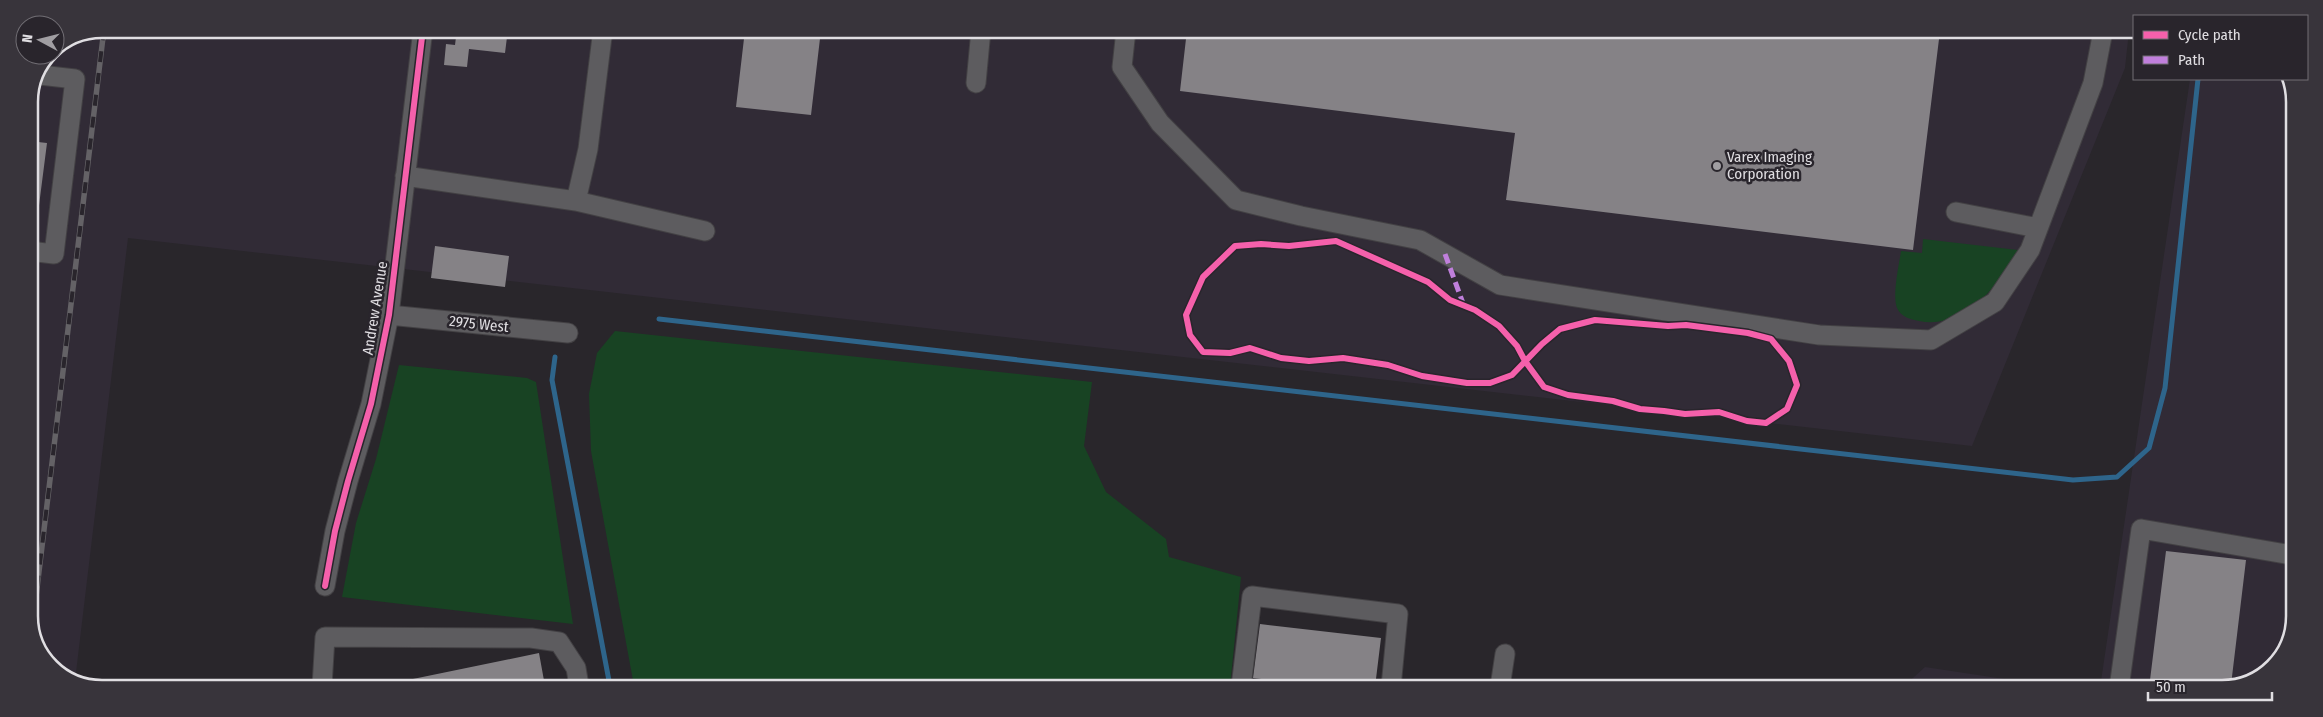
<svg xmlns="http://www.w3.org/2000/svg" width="2323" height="717" font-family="'Fira Sans Condensed',sans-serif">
<rect width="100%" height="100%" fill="#29262b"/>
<path fill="#312b36" d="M102 29 2129 31 2125 68 1972 446 128 238 75 681 44 660 29 620V101L48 55H55V48Z
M2190 79H2287L2294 97 2292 634 2265 673 2222 688H2100Z
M1925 667 2063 688H1902Z"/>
<path fill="#184323" d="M1923 239 2018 250C1999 286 1964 330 1919 321 1910 319 1901 317 1897 308 1892 295 1899 265 1901 251L1922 253Z
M615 331 1092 382 1084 446 1106 492 1166 539 1169 557 1241 577 1230 687 634 686 591 451 589 394 597 353Z
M399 365 527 378 536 382 573 624 342 597 356 523 376 459Z"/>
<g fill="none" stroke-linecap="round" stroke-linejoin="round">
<path stroke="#2e658b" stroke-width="5" d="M659 319 2073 480 2117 477 2149 448 2165 388 2198 79
M555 357 552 380 610 686"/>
</g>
<path fill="#858286" d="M457 29H508L505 53 469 49 467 67 444 65 446 44 455 45Z
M745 30H821L811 115 736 107Z
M1187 30 1940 31 1913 250 1506 200 1515 133 1180 91Z
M29 141 47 143 37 221H29Z
M435 246 509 256 505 287 431 278Z
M2166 551 2246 560 2231 685 2222 688H2149Z
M1260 624 1381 638 1375 687H1327L1253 678Z
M539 653 545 686H409L408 680Z"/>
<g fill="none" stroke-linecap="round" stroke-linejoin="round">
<g stroke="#434144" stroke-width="21">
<path id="minor" d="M1126 30 1122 67 1160 123 1236 200 1301 216 1420 240 1500 285 1819 335 1931 340 1995 302 2030 250 2093 83 2103 31
M976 83 981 30
M405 176 576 201 588 149 603 29
M576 201 705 231
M1956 212 2038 228
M29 251 54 254 75 79 40 75
M389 315 568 333
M325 586 335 531 348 481 371 404 389 315 423 29
M322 686 325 637 531 638 559 642 576 668 579 686
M1241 687 1252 596 1398 614 1391 687
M1500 687 1505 654
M2119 688 2141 529 2292 555"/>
</g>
<use href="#minor" stroke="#5d5c5f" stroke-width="19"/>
<g stroke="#646266" stroke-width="5.5">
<path id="rail" d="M32 630 104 29"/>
</g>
<use href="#rail" stroke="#29252c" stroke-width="4" stroke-dasharray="11" stroke-linecap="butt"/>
<path stroke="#c07fdc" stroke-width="5" stroke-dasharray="10 5" stroke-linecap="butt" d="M1445 254 1464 306"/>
<g stroke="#29252c" stroke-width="9">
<path id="cycleway" d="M1525 361 1517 346 1499 326 1475 310 1450 300 1428 282 1336 241 1289 246 1261 244 1235 246 1203 277 1186 315 1190 335 1203 352 1230 353 1250 348 1281 358 1309 361 1343 358 1388 365 1422 376 1467 383H1490L1512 375 1542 344 1560 329 1595 320 1668 326 1686 325 1748 333 1771 339 1789 361 1797 385 1787 409 1766 423 1747 421 1719 412 1685 414 1664 411 1640 409 1613 401 1568 395 1544 387 1525 361
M325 586 335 531 348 481 371 404 389 315 423 29"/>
</g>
<use href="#cycleway" stroke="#f560ab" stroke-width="6"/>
</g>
<circle fill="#a09ea2" stroke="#29252c" stroke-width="2" cx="1717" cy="166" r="5"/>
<g text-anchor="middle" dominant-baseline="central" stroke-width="5" stroke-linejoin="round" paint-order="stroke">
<g font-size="15" fill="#e0dee2" stroke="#29252c" text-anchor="start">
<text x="1727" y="157">Varex Imaging<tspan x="1727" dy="17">Corporation</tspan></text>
</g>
<g font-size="15" fill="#e0dee2" stroke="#29252c">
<text transform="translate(375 308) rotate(-81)">Andrew Avenue</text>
<text transform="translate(479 324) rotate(6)">2975 West</text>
</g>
</g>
<path d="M0 0H2323V717H0ZM102 38H2222A64 64 0 0 1 2286 102V616A64 64 0 0 1 2222 680H102A64 64 0 0 1 38 616V102A64 64 0 0 1 102 38Z" fill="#38343b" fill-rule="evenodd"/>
<path fill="none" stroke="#e0dee2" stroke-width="2.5" d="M102 38H2222A64 64 0 0 1 2286 102V616A64 64 0 0 1 2222 680H102A64 64 0 0 1 38 616V102A64 64 0 0 1 102 38Z"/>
<rect x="2133" y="15" width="175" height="65" fill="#29252c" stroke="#726f75"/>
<rect x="2143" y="31" width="25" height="8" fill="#f560ab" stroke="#726f75"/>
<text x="2178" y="40" font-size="15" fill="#e0dee2">Cycle path</text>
<rect x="2143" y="56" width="25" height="8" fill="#c07fdc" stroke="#726f75"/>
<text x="2178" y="65" font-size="15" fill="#e0dee2">Path</text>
<g transform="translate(40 40) rotate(277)"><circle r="24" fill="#29252c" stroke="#726f75"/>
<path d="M0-4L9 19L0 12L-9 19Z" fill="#a09ea2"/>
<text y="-8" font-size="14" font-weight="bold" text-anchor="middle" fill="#e0dee2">N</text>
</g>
<path d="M2148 692v8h124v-8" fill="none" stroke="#e0dee2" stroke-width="2.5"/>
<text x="2156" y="692" font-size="15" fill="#e0dee2" stroke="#29252c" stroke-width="4" paint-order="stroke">50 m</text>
</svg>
